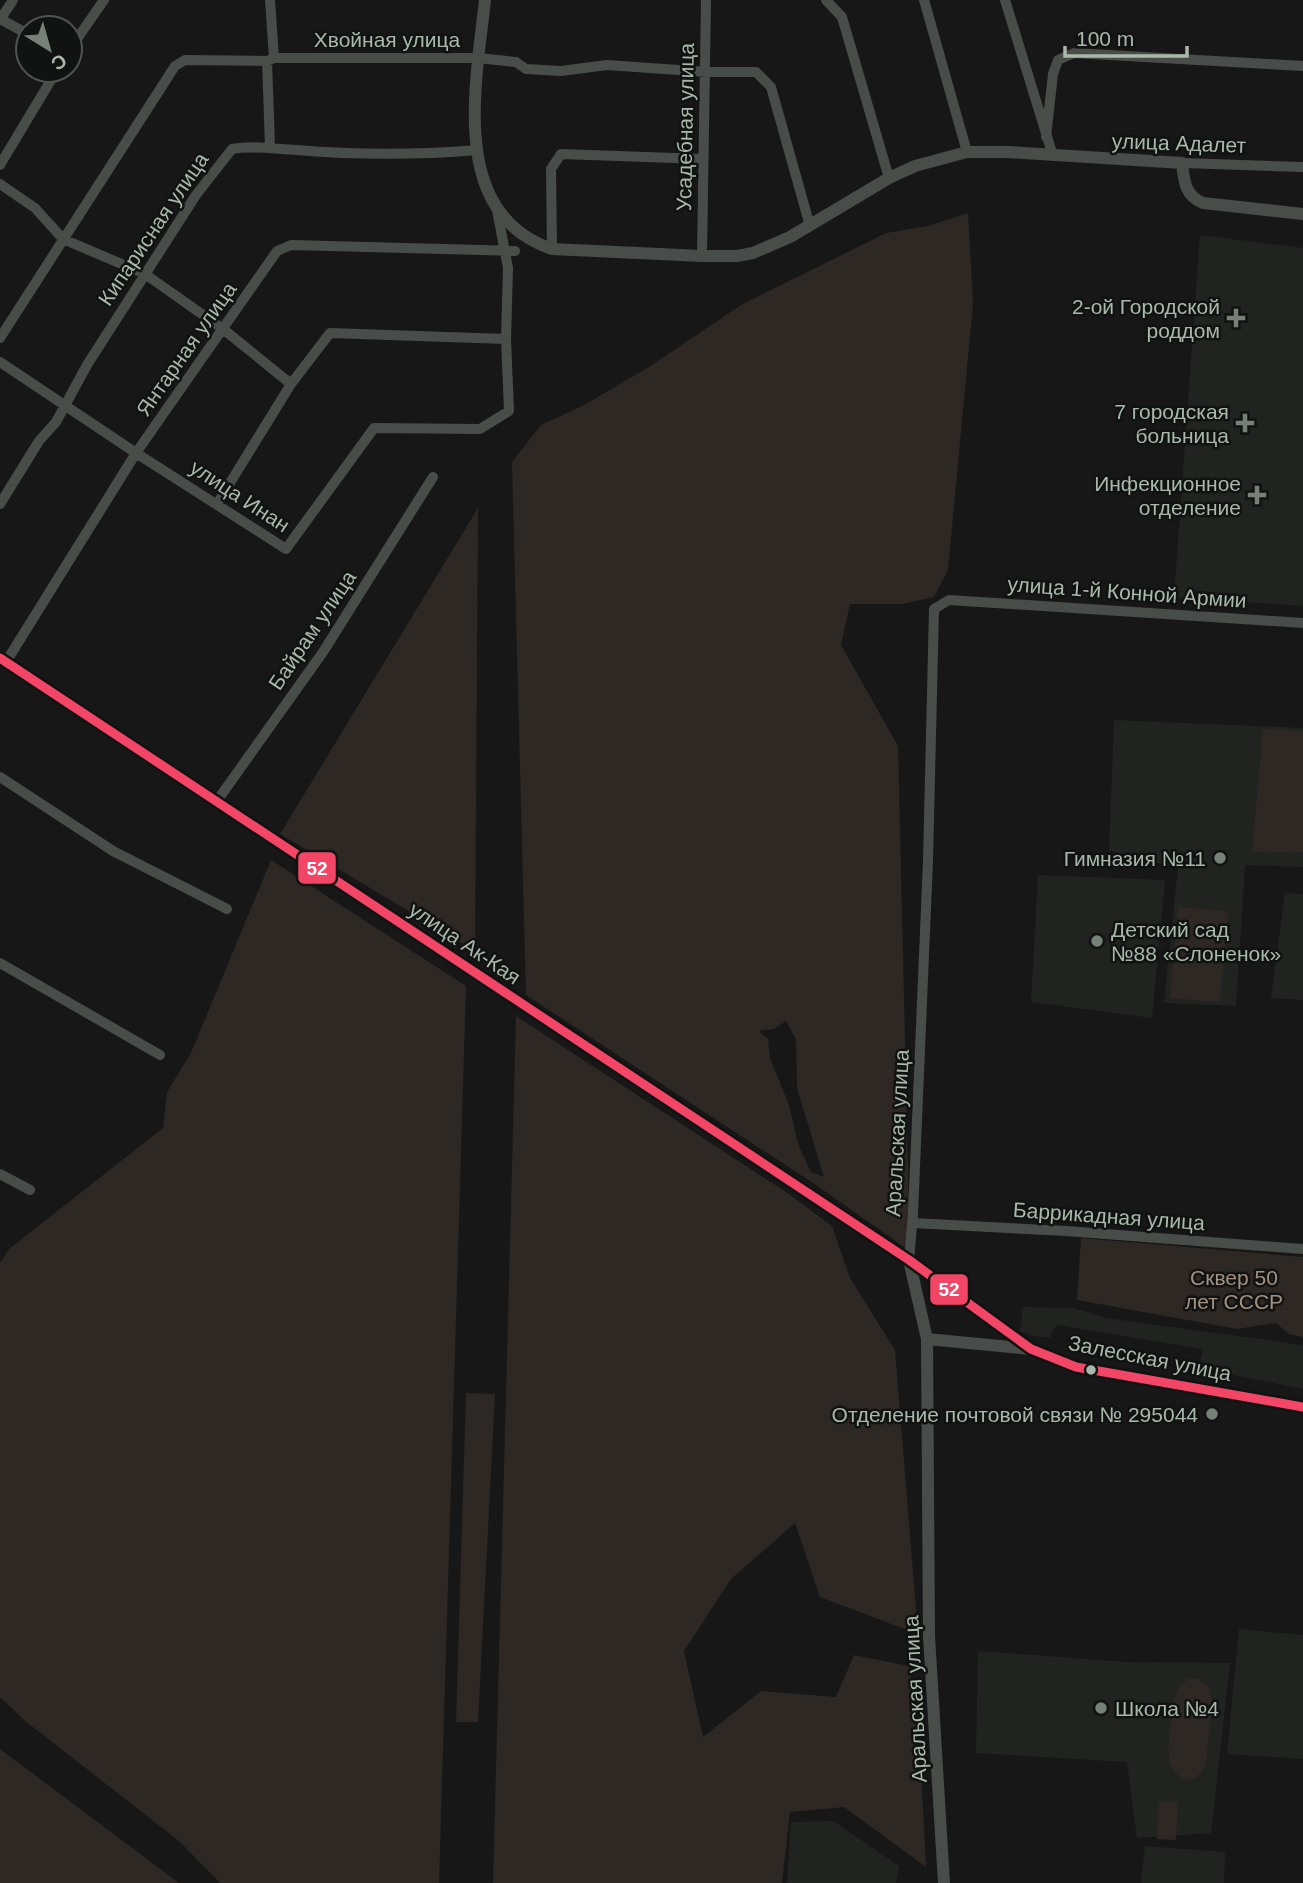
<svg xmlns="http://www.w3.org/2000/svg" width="1303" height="1883" font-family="Arial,sans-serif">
<rect width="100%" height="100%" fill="#171717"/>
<path fill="#212321" d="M1200 235 1303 248V606L1174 597Z
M1114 720 1303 728V867L1245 865 1236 1006 1164 1003 1178 868 1109 851Z
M1038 875 1165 880 1152 1018 1031 1002Z
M1285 893 1303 894V1000L1271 998Z
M1023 1307 1073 1308 1106 1318 1303 1345V1389L1199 1368 1203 1349 1058 1325 1052 1331 1051 1338 1030 1335 1020 1331Z
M1239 1629 1303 1635V1759L1227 1754Z
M978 1651 1126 1662 1230 1663 1211 1833 1137 1838 1127 1762 976 1753Z
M833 1821 899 1866 896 1883H787L791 1822Z
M1145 1846 1225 1852 1224 1883H1141Z"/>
<path fill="#2d2824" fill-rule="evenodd" d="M968 213 973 304 948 570 934 597 902 604H850L841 645 898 746 910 1251 813 1183 526 995 512 462 541 425 586 404 649 367 741 305 886 233 928 226ZM786 1021 796 1039 797 1088 824 1177 811 1172 798 1144 789 1105 770 1058 768 1039 759 1031 774 1029Z
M478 508 475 951 280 834Z
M1263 729 1303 731V853L1252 851Z
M271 860 466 986 439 1883H220L179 1841 24 1720 0 1697V1263L9 1249 163 1128 167 1092 191 1053Z
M1178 907 1228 911 1220 1002 1170 998Z
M516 1016 786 1192 832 1226 850 1278 895 1350 918 1634 820 1597 795 1523 731 1579 684 1651 703 1737 761 1691 836 1697 854 1655 909 1666 918 1716 926 1867 844 1807 790 1812 782 1883H493Z
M1081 1238 1303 1257V1337L1289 1334 1276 1323 1237 1329 1077 1300Z
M466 1393 495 1394 478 1722H456Z
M1188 1679H1199L1209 1688 1212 1701 1206 1764 1197 1777 1185 1780C1179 1776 1173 1772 1170 1764 1166 1753 1172 1703 1177 1691 1179 1686 1184 1683 1188 1679Z
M0 1749 179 1883H0Z
M1159 1802H1178L1176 1840 1157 1839Z"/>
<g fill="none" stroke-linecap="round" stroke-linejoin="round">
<path stroke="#494d4a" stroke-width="10" d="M270 0 274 58
M826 0 842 17 889 178
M924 0 967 152
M1005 0 1053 156
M0 19 28 34
M0 20 13 0
M70 49 104 0
M267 61 270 147
M1046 137 1053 74 1058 60 1074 53 1303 66
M1182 163 1303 167
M0 165 57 70
M0 184 35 208 63 239 145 274 223 329 291 384
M552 249 551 169 561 154 703 159
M702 256 706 0
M0 338 175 66 185 60 267 61 274 58H478L516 62 526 69 561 71 607 65 707 72H756L771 87 810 226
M0 362 136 453 286 549 374 428 480 429 509 411 506 339 508 268 497 210
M0 504 39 441 56 422 87 365 196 195 232 149C254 145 275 149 297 150 356 155 419 155 477 150
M217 504 291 384 330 333 506 339
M6 662 136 453 277 251 291 245 515 251
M0 777 113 851 227 909
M217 801 323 652 433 477
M0 963 160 1055
M0 1174 30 1190
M913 1223 1066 1231 1303 1249
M909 1260 913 1214 928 861 934 609 949 600 1303 623"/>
<path stroke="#494d4a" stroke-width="12" d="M485 0C476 84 448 214 552 249L702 256H737L753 253 790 237 889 178 915 166 967 152H1008L1182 163C1184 181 1185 196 1203 203L1303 214
M909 1260 927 1339 929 1636 944 1883
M927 1339 1031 1349"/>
<path stroke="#4c4f4c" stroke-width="12" d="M0 658 909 1260 1031 1349 1076 1367 1303 1407"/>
<g stroke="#111312" stroke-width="14">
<path id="bus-1" d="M0 658 909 1260 1031 1349 1076 1367 1303 1407"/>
</g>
<use href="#bus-1" stroke="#f34667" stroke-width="9"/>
</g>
<g fill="#768077" stroke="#111312" stroke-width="2.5">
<path d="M1232.5 307.5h7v7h7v7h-7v7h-7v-7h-7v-7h7z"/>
<path d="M1241.5 412.5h7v7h7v7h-7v7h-7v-7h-7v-7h7z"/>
<path d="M1253.5 484.5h7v7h7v7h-7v7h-7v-7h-7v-7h7z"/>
<circle cx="1220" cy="858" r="7"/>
<circle cx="1097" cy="941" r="7"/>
<circle cx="1212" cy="1414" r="7"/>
<circle cx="1101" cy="1708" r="7"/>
</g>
<circle fill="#a9b8aa" stroke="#111312" stroke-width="2.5" cx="1091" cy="1370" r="6"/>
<g text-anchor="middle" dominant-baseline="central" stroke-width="5" stroke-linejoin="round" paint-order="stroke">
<g font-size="21" fill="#a9b8aa" stroke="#111312">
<text x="387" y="39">Хвойная улица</text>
<text transform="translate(685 127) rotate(-89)">Усадебная улица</text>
<text transform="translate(1179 143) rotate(2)">улица Адалет</text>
<text transform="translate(153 229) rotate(-56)">Кипарисная улица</text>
<text transform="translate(186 349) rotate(-55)">Янтарная улица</text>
<text transform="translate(240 496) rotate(33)">улица Инан</text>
<text transform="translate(1127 592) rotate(4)">улица 1-й Конной Армии</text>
<text transform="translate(312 630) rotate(-56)">Байрам улица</text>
<text transform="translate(465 943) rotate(34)">улица Ак-Кая</text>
<text transform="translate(897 1133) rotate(-87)">Аральская улица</text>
<text transform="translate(1109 1216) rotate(4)">Баррикадная улица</text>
<text transform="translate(1150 1358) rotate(11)">Залесская улица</text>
<text transform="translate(915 1699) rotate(-93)">Аральская улица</text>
</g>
<g font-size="21" fill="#a9b8aa" stroke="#111312" text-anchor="end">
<text x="1220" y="306">2-ой Городской<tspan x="1220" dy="24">роддом</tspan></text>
<text x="1229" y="411">7 городская<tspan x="1229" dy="24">больница</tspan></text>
<text x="1241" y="483">Инфекционное<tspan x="1241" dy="24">отделение</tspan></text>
<text x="1206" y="858">Гимназия №11</text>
<text x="1111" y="929" text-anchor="start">Детский сад<tspan x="1111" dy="24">№88 «Слоненок»</tspan></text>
<text x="1198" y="1414">Отделение почтовой связи № 295044</text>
<text x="1115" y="1708" text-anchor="start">Школа №4</text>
</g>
<g font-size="21" fill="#a29080" stroke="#111312">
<text x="1234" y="1277">Сквер 50<tspan x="1234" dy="24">лет СССР</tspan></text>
</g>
</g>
<g stroke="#111312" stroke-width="2.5">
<rect x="297" y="851" width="40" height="34" rx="7" fill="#f34667"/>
<rect x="929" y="1273" width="40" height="33" rx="7" fill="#f34667"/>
</g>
<g font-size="19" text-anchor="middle" font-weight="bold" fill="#fff">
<text x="317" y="875">52</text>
<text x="949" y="1296">52</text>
</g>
<g transform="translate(49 49) rotate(143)"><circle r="33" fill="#111312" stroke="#4e554f" stroke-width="2"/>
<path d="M0-5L12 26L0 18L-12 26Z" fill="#768077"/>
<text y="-10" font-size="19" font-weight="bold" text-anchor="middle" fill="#a9b8aa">С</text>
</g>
<path d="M1065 46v10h122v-10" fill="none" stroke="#a9b8aa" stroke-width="3.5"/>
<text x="1076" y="46" font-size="21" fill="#a9b8aa" stroke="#111312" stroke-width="5" paint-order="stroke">100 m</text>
</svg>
